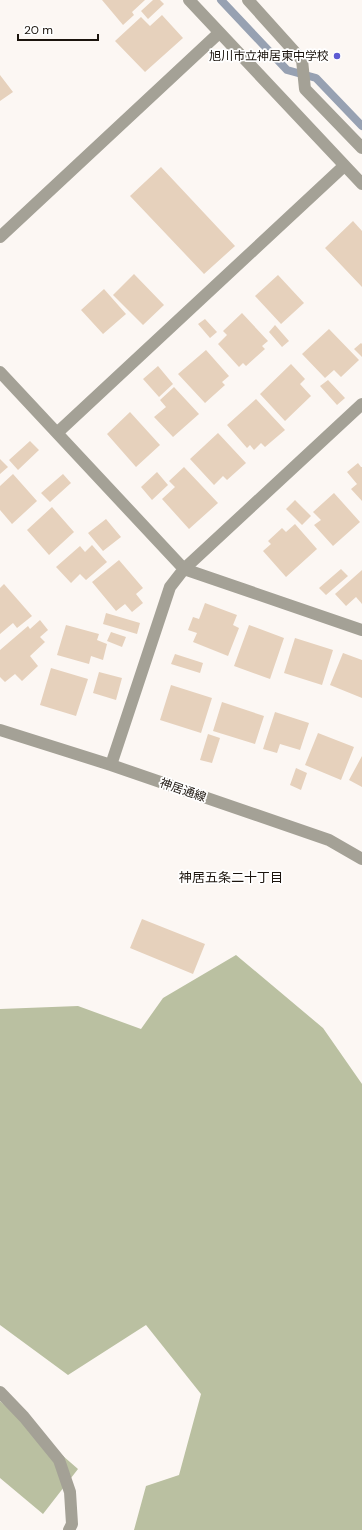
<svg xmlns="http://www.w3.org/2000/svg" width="362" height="1530" font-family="'DM Sans','Noto Sans JP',sans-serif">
<rect width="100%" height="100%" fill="#fcf7f3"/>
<path fill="#bac0a1" d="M236 955 323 1028 362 1084V1530H134L146 1486 179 1475 201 1394 146 1325 68 1375 0 1325V1009L78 1006 141 1029 163 998Z
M0 1401 78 1469 43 1514 0 1478Z"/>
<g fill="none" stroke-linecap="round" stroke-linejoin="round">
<path stroke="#97a1b2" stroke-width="8" d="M221 0 287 70 316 78 362 126"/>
</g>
<path fill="#e6d1bc" d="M102 0H145L132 12 134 15 123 25Z
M153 0H160L164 4 148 19 141 11Z
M162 15 183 38 145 72 115 41 141 17 150 26Z
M0 75 13 92 0 101Z
M161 167 235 246 204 274 130 196Z
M353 221 362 231V287L325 248Z
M134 274 164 305 143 325 113 295Z
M278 275 304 303 281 324 255 296Z
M104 289 126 314 103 334 81 310Z
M242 313 268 341 262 346 265 349 246 366 243 363 239 367 218 344 227 335 223 331Z
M205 319 217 332 210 338 198 324Z
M275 325 289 341 282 347 269 332Z
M329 329 359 360 341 377 334 370 325 378 302 354Z
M361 343 362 344V357L354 349Z
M206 350 229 376 222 382 225 385 205 403 178 374Z
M291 364 305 379 300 384 311 396 285 421 260 394Z
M158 366 173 384 159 397 143 379Z
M328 380 345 398 337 405 320 386Z
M174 387 199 414 173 437 154 417 166 407 160 400Z
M256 399 285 430 265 447 261 443 254 450 250 445 247 448 227 425Z
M130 412 160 445 136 467 107 434Z
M218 433 246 463 227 480 223 476 214 485 190 459Z
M30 441 39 450 18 470 9 460Z
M0 459 8 467 0 474Z
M358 463 361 467H362V501L351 489 357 484 347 472Z
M184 467 218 503 189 529 162 499 175 487 169 481Z
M157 472 168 485 152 500 141 487Z
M13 474 37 501 12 524 0 510V486Z
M63 474 71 483 50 502 41 493Z
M334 493 360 522 333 546 314 525 321 520 313 512Z
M295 500 311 516 302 525 286 509Z
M52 507 74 532 49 555 27 530Z
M106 519 121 537 103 551 88 533Z
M295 524 317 549 286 577 263 551 271 544 268 541 282 528 286 532Z
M92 545 107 562 86 580 80 574 71 583 56 567 80 546 85 552Z
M119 560 143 588 136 594 143 603 132 612 125 604 116 611 92 582Z
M341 569 348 576 326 595 319 588Z
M362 570V604L356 597 346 606 335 594Z
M4 584 32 616 17 628 13 623 0 634V588Z
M205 603 237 615 233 625 239 628 228 656 193 642 197 633 188 630 193 617 199 619Z
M106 613 140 623 137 634 103 624Z
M40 620 48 630 40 637 45 642 30 656 38 666 22 681 15 674 5 682 0 677V650L28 626 30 629Z
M66 625 99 634 97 640 107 644 103 660 91 656 89 664 57 655Z
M249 625 284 638 270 679 234 666Z
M111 632 126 637 122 647 107 641Z
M295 638 333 650 322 685 284 673Z
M343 653 362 660V698L330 685Z
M175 654 203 663 200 673 171 664Z
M51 668 88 679 76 716 40 705Z
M99 672 122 678 116 700 93 693Z
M171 685 212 698 201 733 160 720Z
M222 702 264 716 255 744 213 731Z
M275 712 309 723 300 750 280 744 277 753 263 749Z
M318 733 354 747 341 780 305 765Z
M208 734 220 738 212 763 200 760Z
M362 756V787L349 780Z
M296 768 307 773 301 790 290 785Z
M142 919 205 944 193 974 130 948Z"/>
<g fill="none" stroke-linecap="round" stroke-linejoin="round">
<path stroke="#a4a196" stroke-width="12" d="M189 0 362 184
M248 0 302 60 305 89 362 148
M0 237 219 33
M0 372 184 569 362 630
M57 433 344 166
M0 730 111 765 329 840 362 859
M111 765 170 587 184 569 362 404
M0 1392 24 1417 59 1460 70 1492 72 1524 69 1530"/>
</g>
<circle fill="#5d5ad2" stroke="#fff" stroke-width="1.5" cx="337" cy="56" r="4"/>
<g text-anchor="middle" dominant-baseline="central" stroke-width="3.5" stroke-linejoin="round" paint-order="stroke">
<g font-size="12" fill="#1b140d" stroke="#fff" text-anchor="end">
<text x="329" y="56">旭川市立神居東中学校</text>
</g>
<g font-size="12" fill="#1b140d" stroke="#fff">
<text transform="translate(183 790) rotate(19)">神居通線</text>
</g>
<g font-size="13" fill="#1b140d" stroke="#fff">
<text x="231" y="877">神居五条二十丁目</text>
</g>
</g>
<path d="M18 34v6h80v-6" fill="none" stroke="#1b140d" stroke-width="2"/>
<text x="24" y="34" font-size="12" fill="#1b140d" stroke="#ffffff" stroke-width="3" paint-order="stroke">20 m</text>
</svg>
